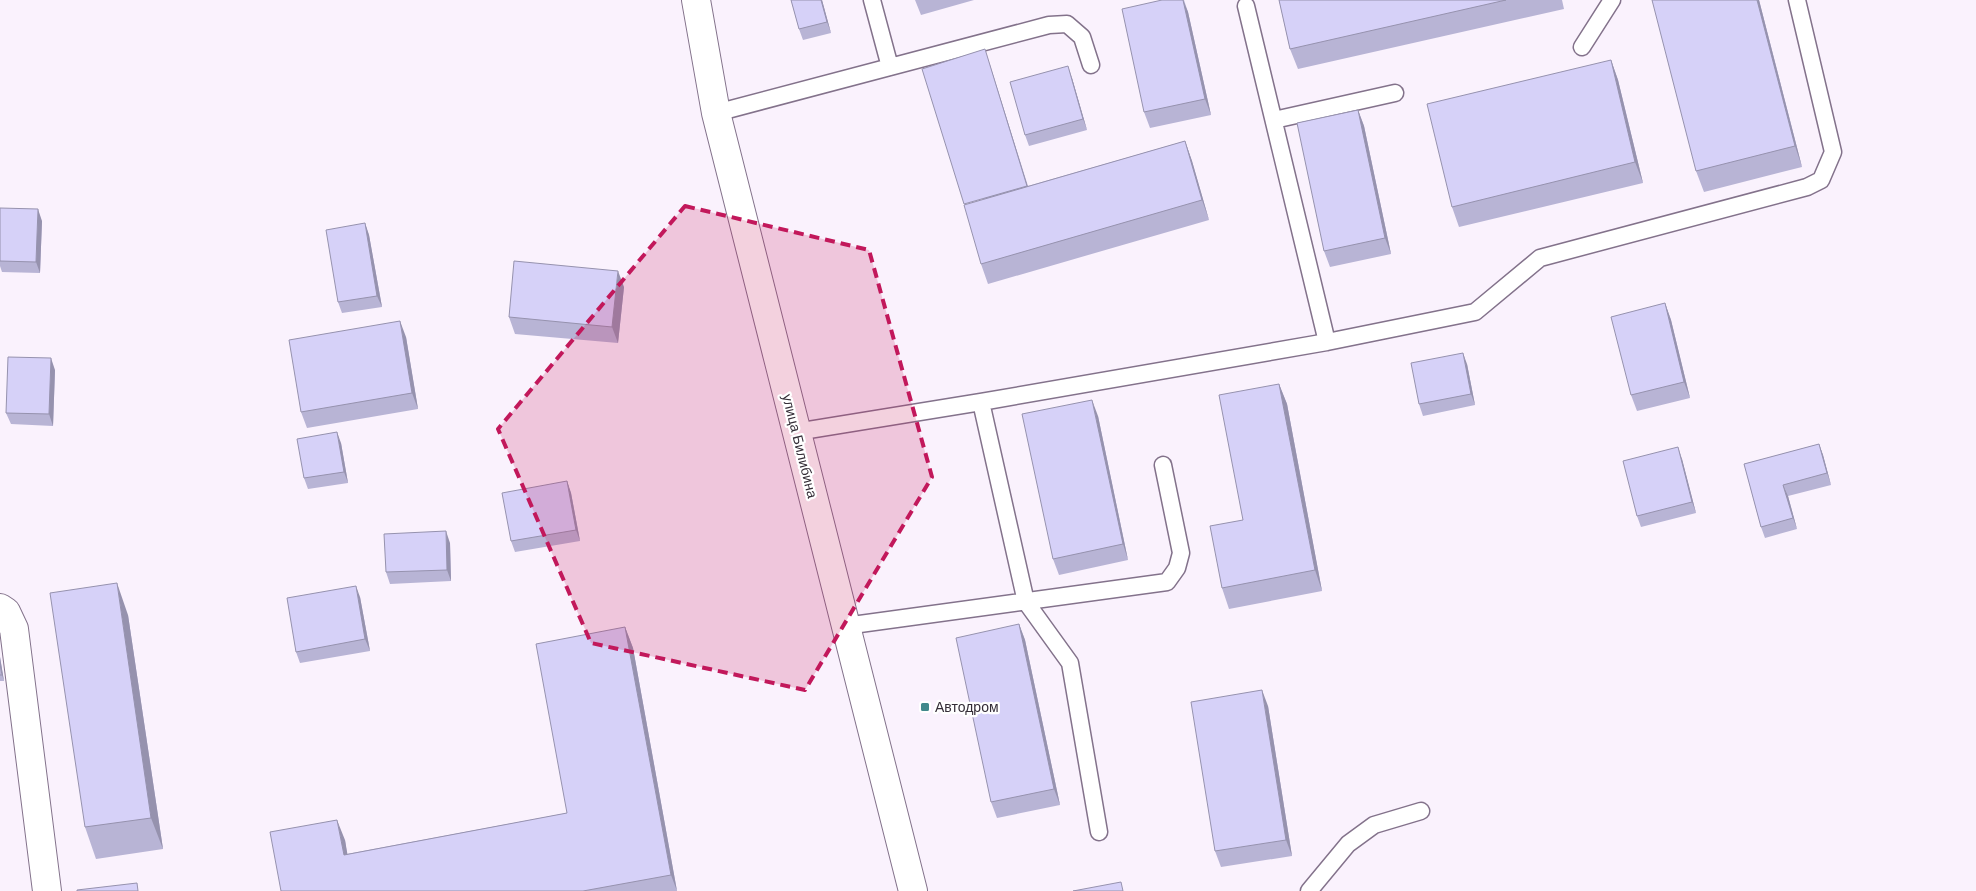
<svg xmlns="http://www.w3.org/2000/svg" width="1976" height="891" font-family="Arial,sans-serif">
<rect width="100%" height="100%" fill="#faf2fd"/>
<g fill="none" stroke-linecap="round" stroke-linejoin="round">
<g stroke="#83728b" stroke-width="19">
<path id="lane" d="M872 0 890 67
M1246 6 1327 342
M1582 47 1612 0
M716 113 1049 25 1067 24 1082 37 1091 65
M1274 120 1395 93
M981 402 1026 602 1070 663 1099 832
M796 432 981 402 1327 342 1475 312 1540 258 1807 187 1821 180 1833 152 1797 0
M845 626 1167 582 1177 568 1181 553 1163 465
M1309 891 1348 844 1374 825 1421 811"/>
</g>
<g stroke="#83728b" stroke-width="30">
<path id="street" d="M0 608 6 612 14 629 47 891"/>
</g>
<g stroke="#83728b" stroke-width="30">
<path id="secondary" d="M696 0 716 113 913 891"/>
</g>
<use href="#lane" stroke="#fff" stroke-width="16"/>
<use href="#street" stroke="#fff" stroke-width="28"/>
<use href="#secondary" stroke="#fff" stroke-width="28"/>
</g>
<path fill="#b8b4d5" d="M791 0H822L831 33 803 40 799 29Z
M915 0H974L921 15Z
M1162 0H1184L1188 12 1211 115 1150 128 1144 112Z
M1279 0H1562L1564 9 1298 69 1290 49Z
M1759 0 1802 167 1704 192 1696 171Z
M1611 60 1618 80 1643 183 1459 227 1452 207Z
M990 65 1028 186 1185 141 1192 161 1209 220 988 284 981 264Z
M1072 78 1087 130 1029 146 1025 135Z
M1358 110 1364 126 1391 254 1330 267 1324 251Z
M0 208 42 221 40 273 2 272 0 266Z
M365 223 369 235 382 307 342 313 338 302Z
M624 287 618 343 515 334 509 317Z
M1665 303 1671 320 1690 398 1637 411 1631 395Z
M406 337 418 409 307 428 301 412Z
M1467 364 1475 405 1423 416 1419 404Z
M55 370 53 426 11 424 6 413Z
M1279 384 1287 404 1322 591 1229 609 1222 588 1243 520Z
M1098 416 1128 560 1059 575 1053 559Z
M341 443 348 483 308 489 304 478Z
M1819 444 1823 455 1831 485 1788 496 1797 529 1765 538 1761 527 1744 464Z
M1682 459 1696 513 1641 527 1637 516Z
M567 481 571 493 580 541 515 552 511 541Z
M450 543 451 581 390 584 386 572Z
M360 597 370 651 300 663 296 652Z
M128 615 163 849 96 859 85 827Z
M1019 624 1025 640 1060 805 997 818 991 802Z
M625 627 633 648 677 891H281L345 840 347 854 567 813Z
M0 657 4 681H0Z
M1268 706 1292 856 1221 867 1215 851Z"/>
<path fill="#9692ae" d="M821 0H822L831 33 827 22Z
M1183 0 1188 12 1211 115 1205 99Z
M1757 0H1759L1802 167 1795 146Z
M985 49 990 65 1034 207 1028 190Z
M1611 60 1618 80 1643 183 1635 162Z
M1068 66 1072 78 1087 130 1083 119Z
M1358 110 1364 126 1391 254 1385 238Z
M1185 141 1192 161 1209 220 1202 200Z
M38 209 42 221 40 273 36 262Z
M365 223 369 235 382 307 377 296Z
M618 271 624 287 618 343 612 327Z
M1665 303 1671 320 1690 398 1684 382Z
M400 321 406 337 418 409 412 393Z
M1463 353 1467 364 1475 405 1471 394Z
M51 358 55 370 53 426 49 414Z
M1279 384 1287 404 1322 591 1315 570Z
M1092 400 1098 416 1128 560 1123 544Z
M337 432 341 443 348 483 344 472Z
M1819 444 1823 455 1831 485 1827 473Z
M1678 447 1682 459 1696 513 1692 502Z
M567 481 571 493 580 541 576 530Z
M1783 485 1788 496 1797 529 1793 518Z
M446 531 450 543 451 581 447 570Z
M117 583 128 615 163 849 151 818Z
M356 586 360 597 370 651 365 639Z
M1019 624 1025 640 1060 805 1054 789Z
M625 627 633 648 677 891 671 875Z
M0 657 4 681 2 675 0 664Z
M1262 690 1268 706 1292 856 1286 840Z
M337 820 345 840 351 875 344 855Z"/>
<path fill="#d6d1f8" stroke="#9692ae" d="M791 0H821L827 22 799 29Z
M1162 0H1183L1205 99 1144 112 1122 9Z
M1279 0H1506L1290 49Z
M1652 0H1757L1795 146 1696 171Z
M985 49 1027 186 964 204 922 69Z
M1611 60 1635 162 1452 207 1427 104Z
M1068 66 1083 119 1025 135 1010 82Z
M1358 110 1385 238 1324 251 1297 123Z
M1185 141 1202 200 981 264 964 205Z
M0 208 38 209 36 262 0 261Z
M365 223 377 296 338 302 326 230Z
M514 261 618 271 612 327 509 317Z
M1665 303 1684 382 1631 395 1611 317Z
M400 321 412 393 301 412 289 340Z
M1463 353 1471 394 1419 404 1411 363Z
M8 357 51 358 49 414 6 413Z
M1279 384 1315 570 1222 588 1210 526 1243 520 1219 395Z
M1092 400 1123 544 1053 559 1022 414Z
M337 432 344 472 304 478 297 439Z
M1819 444 1827 473 1783 485 1793 518 1761 527 1744 464Z
M1678 447 1692 502 1637 516 1623 461Z
M567 481 576 530 511 541 502 493Z
M446 531 447 570 386 572 384 534Z
M117 583 151 818 85 827 50 593Z
M356 586 365 639 296 652 287 598Z
M1019 624 1054 789 991 802 956 638Z
M625 627 671 875 583 891H281L270 832 337 820 344 855 567 813 536 644Z
M0 664 2 675H0Z
M1262 690 1286 840 1215 851 1191 702Z
M1121 882 1123 891H1073Z
M137 883 138 891H77V890Z"/>
<path fill="#c2185b" fill-opacity="0.2" stroke="#c2185b" stroke-width="4" stroke-dasharray="10 6" stroke-linejoin="round" d="M685 206 869 250 932 477 805 690 591 643 498 429Z"/>
<rect fill="#41898b" stroke="#fff" stroke-width="2" x="920" y="702" width="10" height="10" rx="2.5"/>
<g text-anchor="middle" dominant-baseline="central" stroke-width="4.5" stroke-linejoin="round" paint-order="stroke">
<g font-size="14" fill="#342d37" stroke="#fff">
<text transform="translate(800 446) rotate(76)">улица Билибина</text>
</g>
<g font-size="14" fill="#342d37" stroke="#fff" text-anchor="start">
<text x="935" y="707">Автодром</text>
</g>
</g>
</svg>
